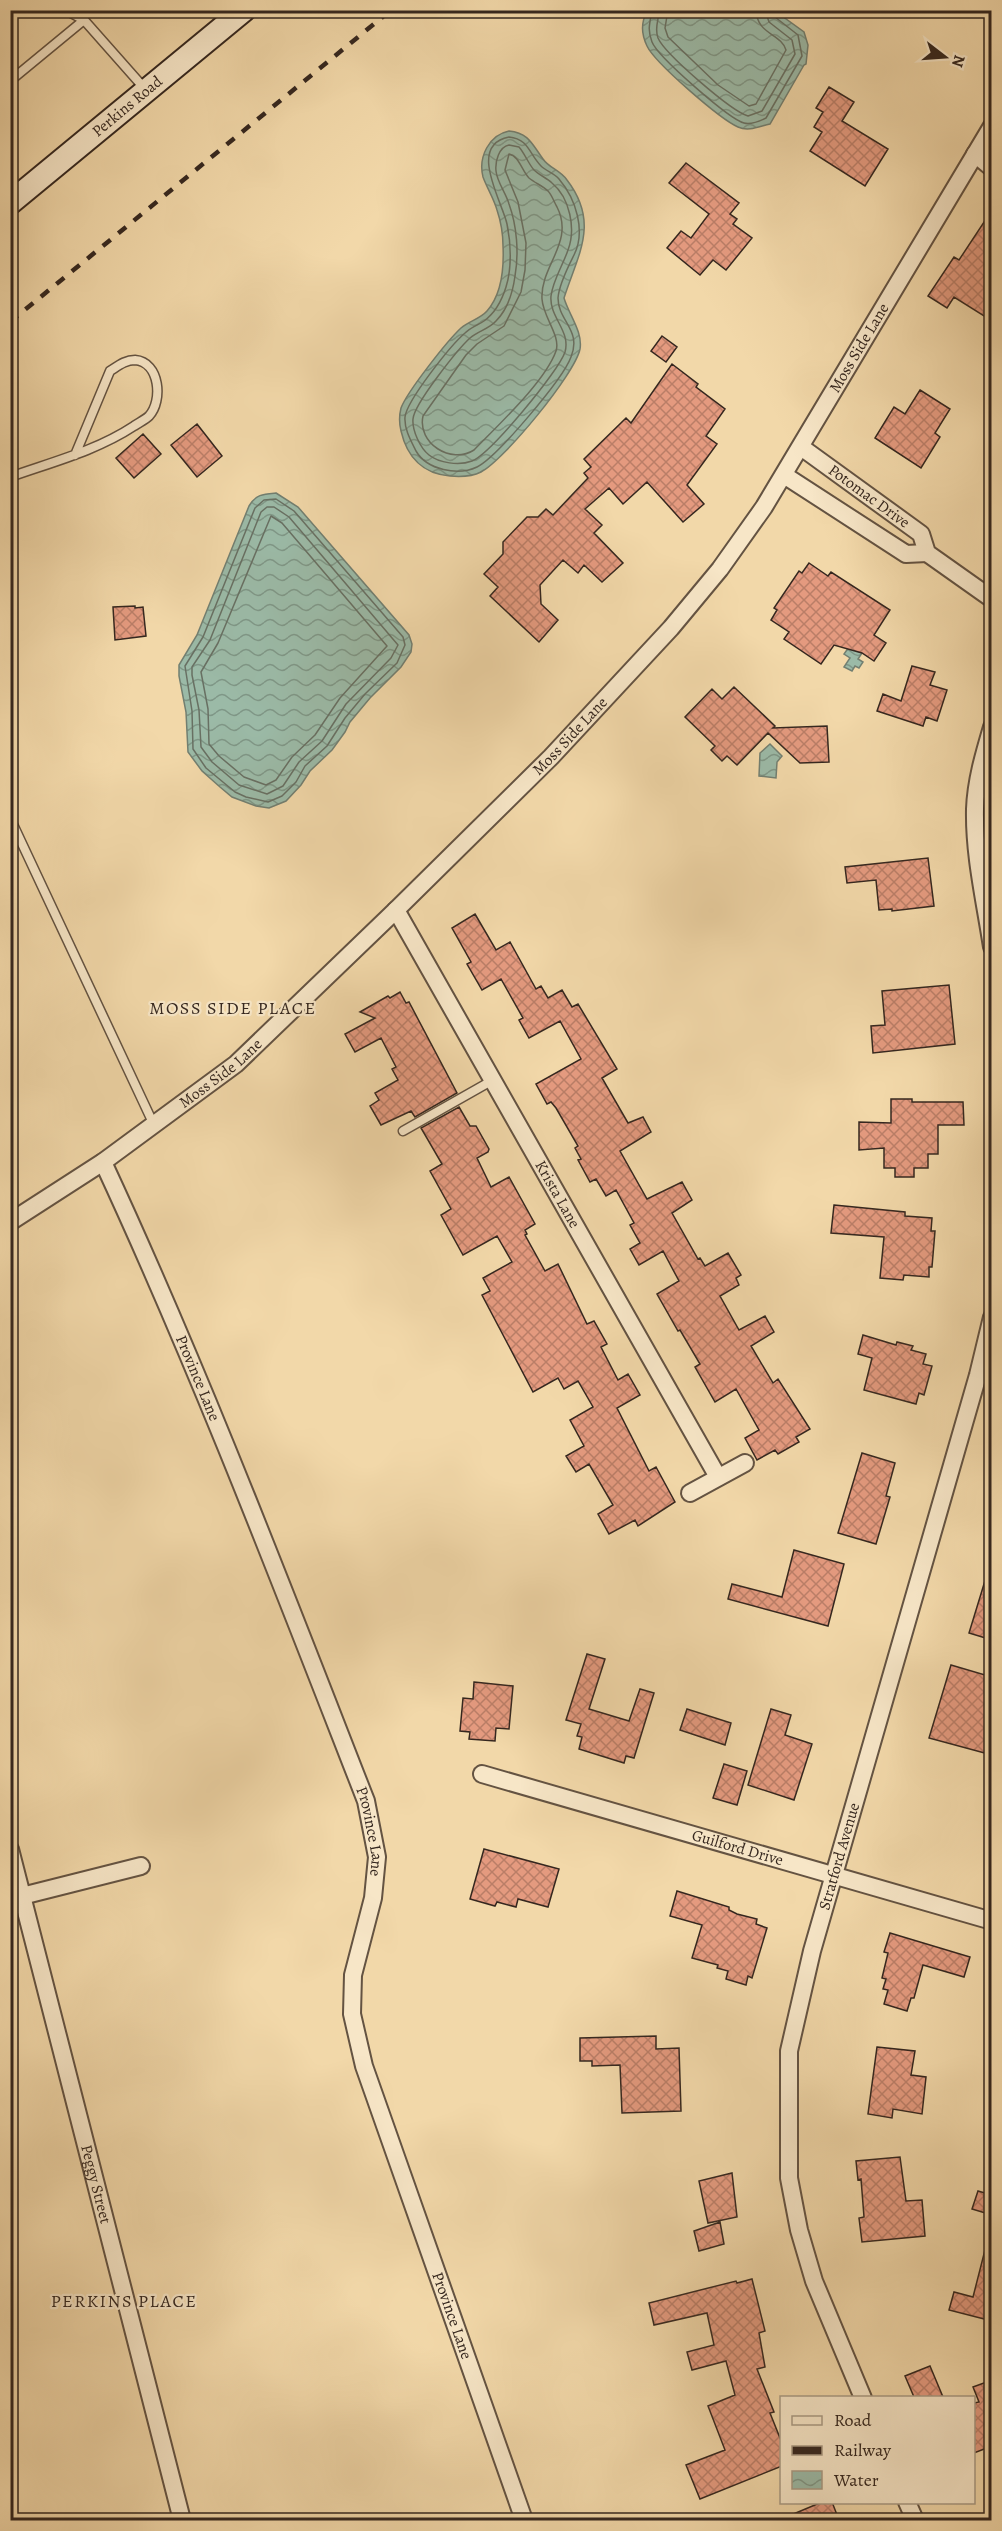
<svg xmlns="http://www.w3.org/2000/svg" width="1002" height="2531" font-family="Alegreya,serif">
<defs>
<pattern id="water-waves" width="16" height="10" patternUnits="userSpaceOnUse" patternTransform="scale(1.5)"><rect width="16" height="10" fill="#9bbaa7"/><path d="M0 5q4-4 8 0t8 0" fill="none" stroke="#7f9787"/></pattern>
<pattern id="building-cross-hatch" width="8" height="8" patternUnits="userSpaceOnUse" patternTransform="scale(1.5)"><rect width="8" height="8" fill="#e49a7f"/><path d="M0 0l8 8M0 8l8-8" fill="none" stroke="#ba7e67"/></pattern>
</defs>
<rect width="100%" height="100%" fill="#f2d8a9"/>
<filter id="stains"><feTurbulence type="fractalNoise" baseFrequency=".00333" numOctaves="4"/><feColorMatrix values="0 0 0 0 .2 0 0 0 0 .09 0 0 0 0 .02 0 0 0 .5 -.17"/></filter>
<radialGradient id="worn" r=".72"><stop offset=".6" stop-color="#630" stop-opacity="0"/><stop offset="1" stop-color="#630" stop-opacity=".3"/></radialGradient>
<path fill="url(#water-waves)" stroke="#727f71" stroke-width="1.5" d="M647 11H775L804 32 808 45 806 64 804 65 770 124C760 126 749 132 738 127 720 119 655 63 647 46 641 33 641 23 647 11Z
M509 131C529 133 532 144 543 159 549 168 560 170 567 180 600 223 578 254 564 298 569 315 583 332 580 349 575 374 504 460 481 472 471 477 461 477 450 476 423 474 407 457 401 431 399 423 399 416 401 408 407 392 447 341 461 328 469 321 480 319 487 311 502 294 504 267 503 246 503 234 501 222 497 210 494 199 487 188 483 177 478 157 489 135 509 131Z
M276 493 298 507 409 635 412 644 411 652 401 667 370 698 350 722 345 732 332 750 310 771 301 785 286 801 269 808 256 806 232 797 220 787 202 771 188 752 186 712 179 676V665L197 635 249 506C256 494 264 494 276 493Z
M849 647 862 653 858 659 863 662 859 668 855 666 852 671 844 667 850 658 844 654Z
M770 744 782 756 777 762 776 778 759 776 760 753Z"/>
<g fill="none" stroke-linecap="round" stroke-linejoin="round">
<path stroke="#687063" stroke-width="1.5" d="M652 10C650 23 647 29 652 42 658 57 729 119 744 123 751 125 760 121 766 118L802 56 798 35 775 17 773 10
M659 10C659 21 654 27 658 38 665 54 731 111 748 116L762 111 795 54 792 40 769 22 765 10
M668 10 665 28 668 37 718 85 749 106 756 104 786 50C781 33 757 35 756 10
M509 137C529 139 529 154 541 166 546 171 554 173 559 179 576 199 586 231 574 255 568 267 559 284 558 298 558 321 582 330 571 357 563 379 496 458 477 467 458 476 427 470 416 451 411 441 404 429 405 417 407 400 451 345 465 333 471 327 478 325 484 321 495 313 502 300 506 287 512 268 511 243 507 224 502 201 467 145 509 137Z
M509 145 519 147C525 154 528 163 534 170 539 175 547 178 552 183 570 198 576 229 568 250 563 265 553 280 551 296 549 317 571 331 565 352 559 371 490 454 472 461 459 466 439 463 429 455 420 448 412 430 413 419 414 404 458 349 470 338 478 331 489 329 496 321 508 309 513 291 515 276 519 253 517 226 509 204 506 193 497 182 496 171 495 161 499 147 509 145Z
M509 154C519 156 522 171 529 178 535 183 543 186 548 191 552 195 554 202 557 207 575 242 540 266 542 299 543 317 561 336 556 351 545 382 497 426 474 450 451 465 417 443 423 416L466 355 477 344 504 326 521 292 525 270 526 243 518 202 505 170Z
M276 499 294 511 403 637 405 645 397 663 365 694 345 718 327 746 305 766 296 782 282 796 268 802 246 797 235 792 206 768 193 749 192 711 185 666 203 637 255 508 264 500Z
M267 507H274L289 517 398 645 391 658 346 704 322 741 299 762 283 786 267 794 239 785 212 762 201 747 199 710 192 675V667L210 640 261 512Z
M271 516 282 523 387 646 340 698 315 735 292 757 276 780 266 785 244 777 219 756 209 744 208 709 201 672 218 643Z"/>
<path stroke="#727f71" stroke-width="6" d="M985 10 992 14"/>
</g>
<path fill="url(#building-cross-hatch)" stroke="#35271f" stroke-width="1.5" d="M829 87 854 102 842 121 888 149 865 186 810 151 822 132 814 127 823 112 816 108Z
M686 163 739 203 730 214 737 219 733 224 752 238 726 270 713 260 700 275 667 248 681 231 691 238 709 214 669 183Z
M992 210V321L954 297 947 308 928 296 954 257 959 260Z
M662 336 677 347 666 362 651 351Z
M672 364 698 384 696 387 725 409 706 436 717 444 687 485 704 504 683 522 647 482 623 504 609 488 585 509 602 525 594 533 623 563 602 582 584 565 578 573 563 560 540 585 541 604 558 620 539 642 490 596 498 587 484 574 503 554V542L527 517H538L546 509 553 515 588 478 584 473 591 467 584 459 626 418 631 423Z
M920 390 950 409 935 433 940 437 921 468 875 438 894 407 905 414Z
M197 424 222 456 197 477 171 445Z
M143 434 161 454 134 478 116 458Z
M809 563 828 576 831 572 890 610 874 635 886 643 874 661 862 653 834 645 821 664 784 639 789 632 771 620 777 610 774 608 799 571 802 573Z
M135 606V608L143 607 146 636 115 640 113 607Z
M912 666 935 672 930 685 947 690 937 721 926 717 923 726 877 711 883 694 901 701Z
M734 687 775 726 773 728 827 726 829 762 800 763 768 733 737 765 727 756 722 761 711 750 715 746 685 717 712 689 722 699Z
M928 858 934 906 892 911V909L879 910 876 880 847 883 845 867Z
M475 914 496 950 510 942 536 989 541 986 548 998 562 990 572 1007 578 1004 617 1069 602 1078 628 1123 643 1117 651 1132 620 1151 647 1199 682 1182 692 1200 672 1213 698 1259 700 1258 705 1266 728 1253 741 1275 736 1278 739 1285 720 1296 739 1330 765 1316 774 1332 751 1346 773 1383 778 1379 810 1429 796 1437 799 1442 778 1454 775 1450 757 1460 745 1438 759 1430 736 1389 715 1402 695 1367 700 1364 680 1330 678 1331 657 1294 679 1281 663 1251 639 1265 630 1249 640 1243 630 1225 634 1223 616 1190 606 1196 596 1179 590 1182 578 1160 581 1159 575 1148 578 1146 556 1108 551 1102 547 1104 536 1084 581 1059 560 1021 529 1038 519 1020 523 1018 501 979 482 990 467 964 471 962 452 928Z
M949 985 955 1044 873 1053 871 1026 885 1025 882 991Z
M400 992 406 1003 409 1002 457 1093 415 1117 411 1111 381 1125 370 1106 379 1100 375 1093 398 1080 392 1069 396 1067 381 1038 355 1052 345 1034 375 1018 360 1012 388 996 390 998Z
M891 1099H912V1102H963L964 1125H938V1154H928V1168H914V1177H895V1168H884V1148L859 1150V1122L891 1123Z
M459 1107 470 1126H476L489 1149 488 1152 477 1158 491 1187 509 1177 535 1224 525 1230 527 1234 525 1235 545 1271 558 1264 587 1324 594 1321 607 1344 601 1347 618 1380 628 1374 640 1395 617 1408 649 1471 656 1467 675 1502 638 1526 635 1520 609 1534 598 1514 613 1505 589 1464 576 1472 566 1456 584 1446 570 1420 593 1407 578 1381 564 1389 558 1378 533 1392 482 1295 490 1291 483 1278 512 1262 497 1236 463 1255 441 1215 451 1209 430 1171 442 1164 421 1128Z
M834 1205 905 1212V1216L932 1218 931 1231H935L932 1267H929V1277L904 1275 903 1280 880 1278 884 1237 831 1233Z
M863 1335 896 1345 897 1342 913 1346 911 1350 926 1354 923 1364 932 1366 924 1395 919 1393 916 1404 864 1390 872 1358 858 1354Z
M862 1453 895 1463 886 1496 890 1497 876 1544 838 1533Z
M794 1550 844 1564 828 1626 728 1599 732 1584 782 1597Z
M988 1571 992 1572V1640L969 1633Z
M587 1654 605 1659 589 1709 629 1721 640 1689 654 1693 634 1758 626 1756 624 1763 579 1749 582 1737 577 1736 581 1724 566 1720Z
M951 1665 992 1677V1755L929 1738Z
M474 1682 513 1686 509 1729 496 1728 495 1741 469 1739 470 1732 460 1731 463 1698 473 1699Z
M687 1709 731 1723 725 1745 680 1730Z
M771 1709 791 1715 785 1735 812 1744 794 1800 748 1785Z
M724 1764 747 1771 737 1805 713 1798Z
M484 1849 559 1869 548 1907 518 1899 516 1907 497 1902 495 1906 470 1899Z
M677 1891 729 1907V1910L737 1914 757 1919 756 1924 767 1928 752 1978 748 1976 746 1985 726 1979 728 1971 717 1968 718 1965 692 1958 702 1925 670 1916Z
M890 1933 970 1957 964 1977 923 1965 914 1998H911L907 2011 884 2004 888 1990 883 1989 886 1979 882 1978 888 1953 884 1952Z
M656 2036V2049L679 2048 681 2111 622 2113 620 2065 592 2066V2061H580V2038Z
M877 2047 915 2051 911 2075 926 2077 922 2114 893 2109 892 2118 868 2114Z
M900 2157 906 2201 922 2200 925 2236 862 2242 859 2218 864 2217 861 2179 858 2180 856 2161Z
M732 2173 737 2217 708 2223 699 2181Z
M978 2191 992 2195V2215L972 2209Z
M720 2222 724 2244 699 2251 694 2231Z
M986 2246H992V2321L949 2310 954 2292 973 2297Z
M752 2279 765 2331 759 2333 765 2367 757 2369 774 2412 770 2413 782 2443V2466L700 2499 686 2465 725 2450 708 2406 735 2395 726 2361 692 2370 687 2352 714 2345 707 2313 654 2325 649 2303 736 2281 737 2283Z
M930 2366 943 2397H914L905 2376Z
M992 2380V2431L986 2432 992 2446 974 2453V2403L979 2402 973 2387Z
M822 2502H832L839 2520H779Z"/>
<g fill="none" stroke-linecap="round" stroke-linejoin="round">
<g stroke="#645342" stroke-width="11">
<path id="service" d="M10 11H67L84 20
M10 81 84 20 145 89
M10 477C52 462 96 451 134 426 138 423 145 420 149 416 163 401 160 362 135 360 125 360 118 366 110 371L75 455
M10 818 154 1125
M403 1131 493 1080"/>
</g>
<g stroke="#645342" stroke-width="20">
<g id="minor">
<path d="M975 154 992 168"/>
<path id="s1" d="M801 447 921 534 927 553 992 599"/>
<path d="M784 475 906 554 927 553"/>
<path d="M992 727C984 754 976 781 975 809 974 855 985 901 992 947"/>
<path id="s2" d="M396 910 718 1477"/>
<path id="s3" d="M103 1162C200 1371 282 1586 366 1801L377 1857 373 1898 353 1975 352 2014 364 2066 524 2520"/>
<path id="s4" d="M10 1222 103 1162 236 1064 396 910 551 757 671 628 720 569 764 507 992 126"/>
<path d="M690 1493 745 1463"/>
<path id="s5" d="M482 1774 992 1921"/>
<path id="s6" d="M10 1849 182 2520"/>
<path d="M10 1899 141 1866"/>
<path id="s7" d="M863 2398 814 2281 799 2230 789 2178V2051L812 1951 978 1375 992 1317"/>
<path d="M907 2502 915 2520"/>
</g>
</g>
<g stroke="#35271f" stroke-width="26">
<g id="secondary">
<path id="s8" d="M10 203 244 10"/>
</g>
</g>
<use href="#service" stroke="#f7e6c7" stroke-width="8"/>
<use href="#minor" stroke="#f7e6c7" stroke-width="16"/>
<use href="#secondary" stroke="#f7e6c7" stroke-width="22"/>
<path stroke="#35271f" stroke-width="4.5" stroke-dasharray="10 10" stroke-linecap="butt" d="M10 322 391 10"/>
</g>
<g text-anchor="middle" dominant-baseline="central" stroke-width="4.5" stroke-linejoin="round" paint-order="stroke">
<g font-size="16" fill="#35271f" stroke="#f7e6c7">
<text stroke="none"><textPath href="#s8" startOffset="152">Perkins Road</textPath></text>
<text stroke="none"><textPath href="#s4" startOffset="1230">Moss Side Lane</textPath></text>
<text stroke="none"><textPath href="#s1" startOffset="84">Potomac Drive</textPath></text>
<text stroke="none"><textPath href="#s4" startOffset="744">Moss Side Lane</textPath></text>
<text stroke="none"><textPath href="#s4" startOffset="258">Moss Side Lane</textPath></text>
<text stroke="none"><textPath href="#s2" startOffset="327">Krista Lane</textPath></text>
<text stroke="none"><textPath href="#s3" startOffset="236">Province Lane</textPath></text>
<text stroke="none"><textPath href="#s3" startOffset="722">Province Lane</textPath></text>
<text stroke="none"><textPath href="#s5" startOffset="266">Guilford Drive</textPath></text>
<text stroke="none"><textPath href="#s7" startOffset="561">Stratford Avenue</textPath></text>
<text stroke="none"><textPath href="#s6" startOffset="346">Peggy Street</textPath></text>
<text stroke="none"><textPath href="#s3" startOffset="1226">Province Lane</textPath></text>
</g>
<g font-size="18" letter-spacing="1.5" fill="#35271f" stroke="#f7e6c7">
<text x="233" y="1008">MOSS SIDE PLACE</text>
<text x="124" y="2301">PERKINS PLACE</text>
</g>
</g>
<rect width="1002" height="2531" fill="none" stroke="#f2d8a9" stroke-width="36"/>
<rect x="12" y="12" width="978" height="2507" fill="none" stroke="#35271f" stroke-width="3"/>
<rect x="18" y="18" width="966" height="2495" fill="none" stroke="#35271f" stroke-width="1.5"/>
<rect x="780" y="2396" width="195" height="108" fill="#f7e6c7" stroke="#a99a84" stroke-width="1.5"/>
<rect x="792" y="2416" width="30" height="9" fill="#f7e6c7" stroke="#a99a84" stroke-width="1.5"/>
<text x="834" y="2426" font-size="18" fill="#35271f">Road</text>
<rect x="792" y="2446" width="30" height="9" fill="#35271f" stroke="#a99a84" stroke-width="1.5"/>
<text x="834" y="2456" font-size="18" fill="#35271f">Railway</text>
<rect x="792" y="2471" width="30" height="18" fill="url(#water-waves)" stroke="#a99a84" stroke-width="1.5"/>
<text x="834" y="2486" font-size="18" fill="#35271f">Water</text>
<g transform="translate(945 57) rotate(107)" stroke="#f7e6c7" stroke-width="4.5" paint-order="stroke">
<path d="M0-4.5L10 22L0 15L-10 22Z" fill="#35271f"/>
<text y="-9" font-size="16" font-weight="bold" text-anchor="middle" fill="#35271f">N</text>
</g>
<rect width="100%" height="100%" filter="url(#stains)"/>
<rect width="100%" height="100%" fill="url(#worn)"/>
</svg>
